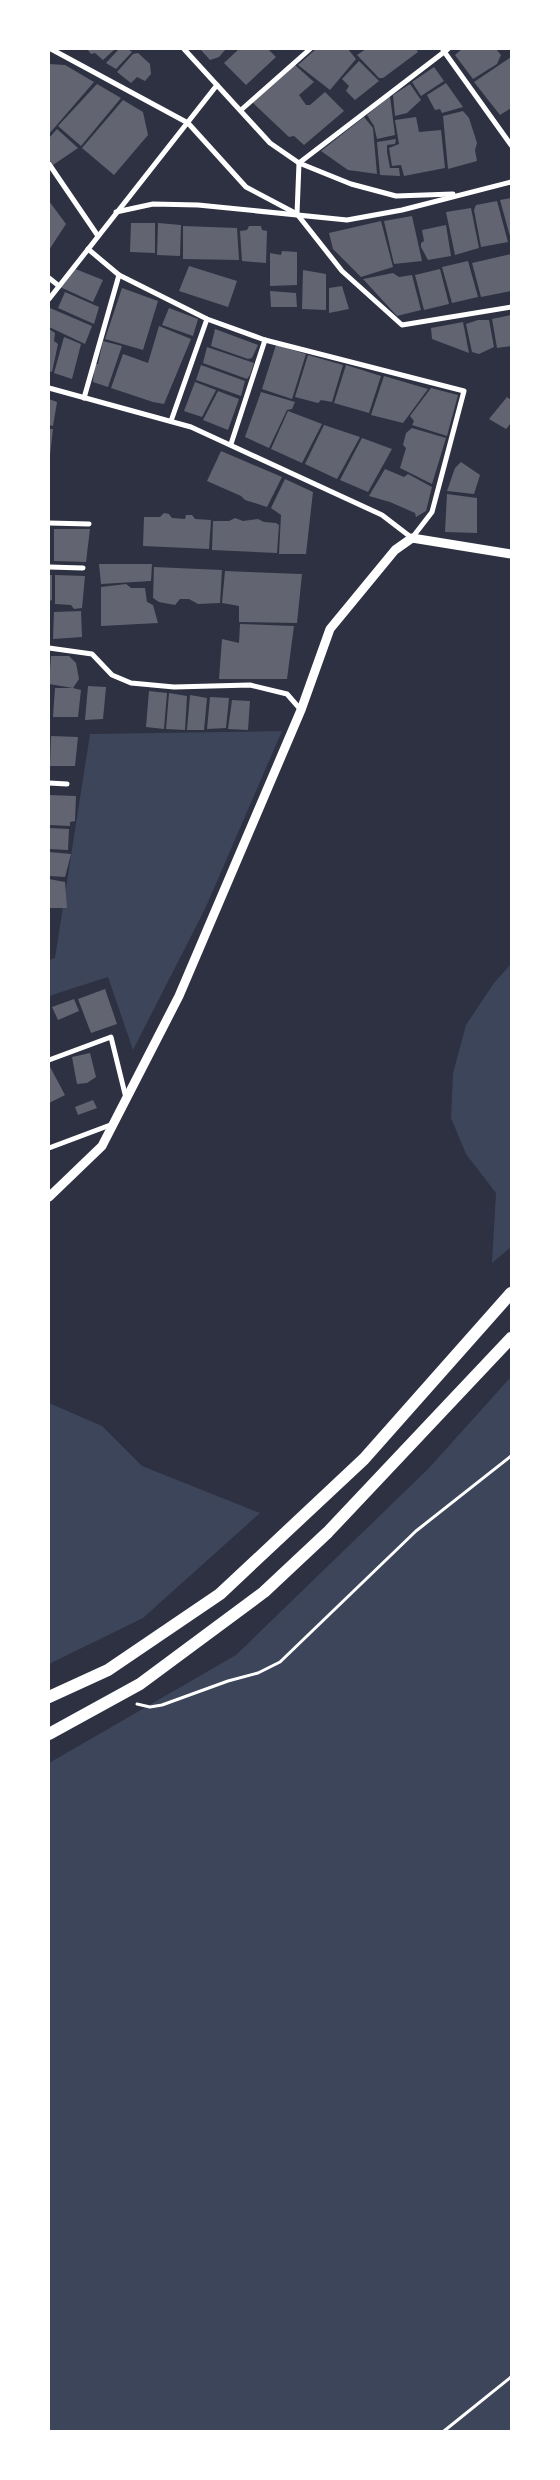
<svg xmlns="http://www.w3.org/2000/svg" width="560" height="2480" font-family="'Work Sans',sans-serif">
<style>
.green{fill:#3c4559}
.building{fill:#626471}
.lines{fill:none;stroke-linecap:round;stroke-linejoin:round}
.path{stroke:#fff;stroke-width:3}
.minor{stroke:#fff;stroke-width:5}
.tertiary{stroke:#fff;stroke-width:9}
.primary{stroke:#fff;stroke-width:12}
</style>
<rect width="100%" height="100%" fill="#2d3142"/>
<g class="green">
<path d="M282,731L205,909L133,1050L108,977L49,996V960L55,958L90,734Z"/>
<path d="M511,964V1247L492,1263L496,1193L466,1154L451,1118L453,1073L466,1025L494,983Z"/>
<path d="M511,1377V2431H49V1763L236,1655L428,1469Z"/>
<path d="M49,1403L102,1426L142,1466L260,1513L143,1618L49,1664Z"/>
</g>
<g class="building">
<path d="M87,49H115L103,60L95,53L91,54Z"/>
<path d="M119,49H128L132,52L116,69L106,63Z"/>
<path d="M200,49H226L219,57L210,60Z"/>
<path d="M239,49H268L276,57L246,85L224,63Z"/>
<path d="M316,49H348L356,59L330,90L298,65Z"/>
<path d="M366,49H416L418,52L383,78H379L357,55Z"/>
<path d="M462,49H496L501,55L497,64L473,79L455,55Z"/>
<path d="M138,53L150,64L151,74L145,81L137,77L131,83L117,72L133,54Z"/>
<path d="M511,57V108L500,115L474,82Z"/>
<path d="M359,61L379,81L355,100L346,91L349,86L342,79Z"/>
<path d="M49,64L65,65L94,82L49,134Z"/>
<path d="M295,65L314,82L299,95L306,105H310L325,92L344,111L304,145L294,136L289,137L252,102Z"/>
<path d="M434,67L444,81L421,96L412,82Z"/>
<path d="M446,83L463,107L442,113L440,109L435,110L427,95Z"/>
<path d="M97,84L121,98L81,146L58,126Z"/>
<path d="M410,84L421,100L407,113L395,116L393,95Z"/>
<path d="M390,96L395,135L377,139L374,126L367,115Z"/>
<path d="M123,100L143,112L148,135L114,175L82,148Z"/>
<path d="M463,111L469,118L477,143L475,150L477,161L448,169L443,116Z"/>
<path d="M364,117L373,128L377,174L348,170L321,151Z"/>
<path d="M416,117L419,132L441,130L445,168L404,176L401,165L392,166L389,148L399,144L395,120Z"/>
<path d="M57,129L78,148L53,165L49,159V138Z"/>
<path d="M396,139L395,144L387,145V152L390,168H399L400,176L380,175L377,142Z"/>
<path d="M511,198V240L500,200Z"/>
<path d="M49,201L66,224L49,250Z"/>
<path d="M497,201L508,242L481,247L474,210L476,205Z"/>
<path d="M471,208L479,248L455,255L446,212Z"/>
<path d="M412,216L422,261L394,264L384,221Z"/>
<path d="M381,221L393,267L361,277L333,249L329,233Z"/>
<path d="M131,223H155V253L130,252Z"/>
<path d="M158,223L181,225L180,256L157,255Z"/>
<path d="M446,225L451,256L428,260L421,247V243L424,241L422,230Z"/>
<path d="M183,226L237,228L239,260L183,259Z"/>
<path d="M249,226H261L262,230L267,231L266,263L242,261L240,231L247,230Z"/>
<path d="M282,251L297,252V285L270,286V253L281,255Z"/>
<path d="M511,254V291L481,297L472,263Z"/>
<path d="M468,261L478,297L452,303L442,267Z"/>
<path d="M189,266L237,281L228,307L179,291Z"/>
<path d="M73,268L103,280L93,302L60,287Z"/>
<path d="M440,269L449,304L424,310L415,275Z"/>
<path d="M303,270L326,274V310L302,309Z"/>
<path d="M393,273L399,277L412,275L421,310L397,316L363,279Z"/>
<path d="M342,286L349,309L329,313V288Z"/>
<path d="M122,288L158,301L143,350L105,339Z"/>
<path d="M270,291L296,293L297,307H271Z"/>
<path d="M65,292L99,307L94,324L58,308Z"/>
<path d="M50,308L92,326L85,344L49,327Z"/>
<path d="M169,308L198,319L193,336L162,325Z"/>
<path d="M511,315V346L497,348L492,319Z"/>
<path d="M478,320H489L494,347L479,354L472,352L466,324Z"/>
<path d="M463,322L469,353L432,339L431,328Z"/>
<path d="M159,326L191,339L164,404L153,402L111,388L123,354L148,363Z"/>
<path d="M49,329L55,333L54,341L58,344L52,372L49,371Z"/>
<path d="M215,329L258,345L252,358L248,359L211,346Z"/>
<path d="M64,337L81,344L72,379L54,373Z"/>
<path d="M103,341L122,346L108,387L93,382L94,369L95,364H98Z"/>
<path d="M276,345L306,354L292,399L262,389Z"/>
<path d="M207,347L254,363L250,375L247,379L203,363Z"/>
<path d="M308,355L343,365L332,402L321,400L318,403L295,397Z"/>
<path d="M201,365L245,381L241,396L196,380Z"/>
<path d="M346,365L381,376L369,413L334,403Z"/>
<path d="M384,376L428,389L403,423L371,415Z"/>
<path d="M195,382L216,390L202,417L184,411Z"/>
<path d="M431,388L458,395L447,436L412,425L414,421L410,416Z"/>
<path d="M218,391L239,399L228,430L203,420Z"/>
<path d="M261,392L295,402L292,409L287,410L269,448L245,437Z"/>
<path d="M507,397L511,400V423L506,429L489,419Z"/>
<path d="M49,399L57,402L53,426L49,425Z"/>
<path d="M288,411L322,424L302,463L271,449Z"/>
<path d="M324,425L360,437L337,479L305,464Z"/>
<path d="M412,428L446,438L432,484L400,468L406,448L403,445L406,433Z"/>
<path d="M49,429H53L50,455H49Z"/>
<path d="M362,438L392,449L368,492L340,480Z"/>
<path d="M221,451L282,477L267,507L245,500L241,496L207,481Z"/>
<path d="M461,462L480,475L474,494L447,491L455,468Z"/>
<path d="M385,469L404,477L408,474L432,487L426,511L416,517L415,513L390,502L369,496Z"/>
<path d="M285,479L313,492L306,554H279L281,515L271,508Z"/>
<path d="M447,494L477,498V533L445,532Z"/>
<path d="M164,513L169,514L172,518L185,519L186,515H192L195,519L211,520L209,549L143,546L144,517H160Z"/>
<path d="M235,518L243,521L258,519L264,522L276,523L279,525L277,553L212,550L213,521H229Z"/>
<path d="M54,529H90L86,562L54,561Z"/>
<path d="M99,564H152L151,581L101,584Z"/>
<path d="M154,567L222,570L220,603L198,604L189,599H180L175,605L159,602L153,598Z"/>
<path d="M225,571L302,574L297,623L239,622V606L222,603Z"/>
<path d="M49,575H52V600L49,601Z"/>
<path d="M55,575L85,576L82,608L74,609L71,605L55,604Z"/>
<path d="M126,584L131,588H145L147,602L153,605L158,623L101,626V587Z"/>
<path d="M81,611L82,637L53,639L54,612Z"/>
<path d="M240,624L294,626L287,679H219L222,639L239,643Z"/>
<path d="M51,656H69L76,663L79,679L73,688L81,690L78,717H53L55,688H73L49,684Z"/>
<path d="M88,686L106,687L103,719L85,720Z"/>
<path d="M149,691L167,693L164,729L146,727Z"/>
<path d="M169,693L187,696L185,730L166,729Z"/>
<path d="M190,695L207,698L204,730H187Z"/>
<path d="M210,697L229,698L226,728L207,729Z"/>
<path d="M232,700L250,701L248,730L228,729Z"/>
<path d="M51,736L78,737L75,766H50Z"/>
<path d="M49,795L76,796L75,821L70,822V826L49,825Z"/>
<path d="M49,828L69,829L68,850L49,849Z"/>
<path d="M49,852L71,854L65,877L49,876Z"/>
<path d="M49,879L65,882L67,908H49Z"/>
<path d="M105,989L117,1024L91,1033L78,999Z"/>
<path d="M74,999L79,1011L58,1020L52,1007Z"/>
<path d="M90,1053L96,1077L87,1083L77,1084L72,1057Z"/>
<path d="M49,1065L65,1095L49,1103Z"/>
<path d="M93,1100L97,1108L78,1115L75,1107Z"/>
</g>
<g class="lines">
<g class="path">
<path d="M137,1704L150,1707L162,1705L228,1681L258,1673L280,1662L416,1531L511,1456"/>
<path d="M444,2431L511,2377"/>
</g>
<g class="minor">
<path d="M51,49L188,123L246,187L297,214L342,271L402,325L511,307"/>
<path d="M184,49L270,143L299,163L351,184L396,196L453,194"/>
<path d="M443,50L511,145"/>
<path d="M241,110L310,49"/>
<path d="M49,164L98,236"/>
<path d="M116,212L153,204L198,205L347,220L402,210L511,182"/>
<path d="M297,214L299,163L448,49"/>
<path d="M49,278L59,286"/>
<path d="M49,299L217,85"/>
<path d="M49,388L191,427L382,515L412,538L432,512L464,391L265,340L207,319L119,275L88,249"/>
<path d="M84,398L119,275"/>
<path d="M171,421L207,319"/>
<path d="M231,444L265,340"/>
<path d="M49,523L89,524"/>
<path d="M49,567L83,568"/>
<path d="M49,648L92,654L112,675L131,683L174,687L250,685L287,694L301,710"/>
<path d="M49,783L67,784"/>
<path d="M49,1060L111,1037L126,1098"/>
<path d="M49,1148L113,1124"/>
</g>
<path class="tertiary" d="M49,1197L102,1146L179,996L301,710L330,629L395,550L412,538L511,554"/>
<g class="primary">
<path d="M49,1697L108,1670L220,1594L364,1459L511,1293"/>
<path d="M49,1734L140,1684L264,1592L328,1532L511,1338"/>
</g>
</g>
<rect width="560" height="2480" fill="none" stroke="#ffffff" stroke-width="100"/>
</svg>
